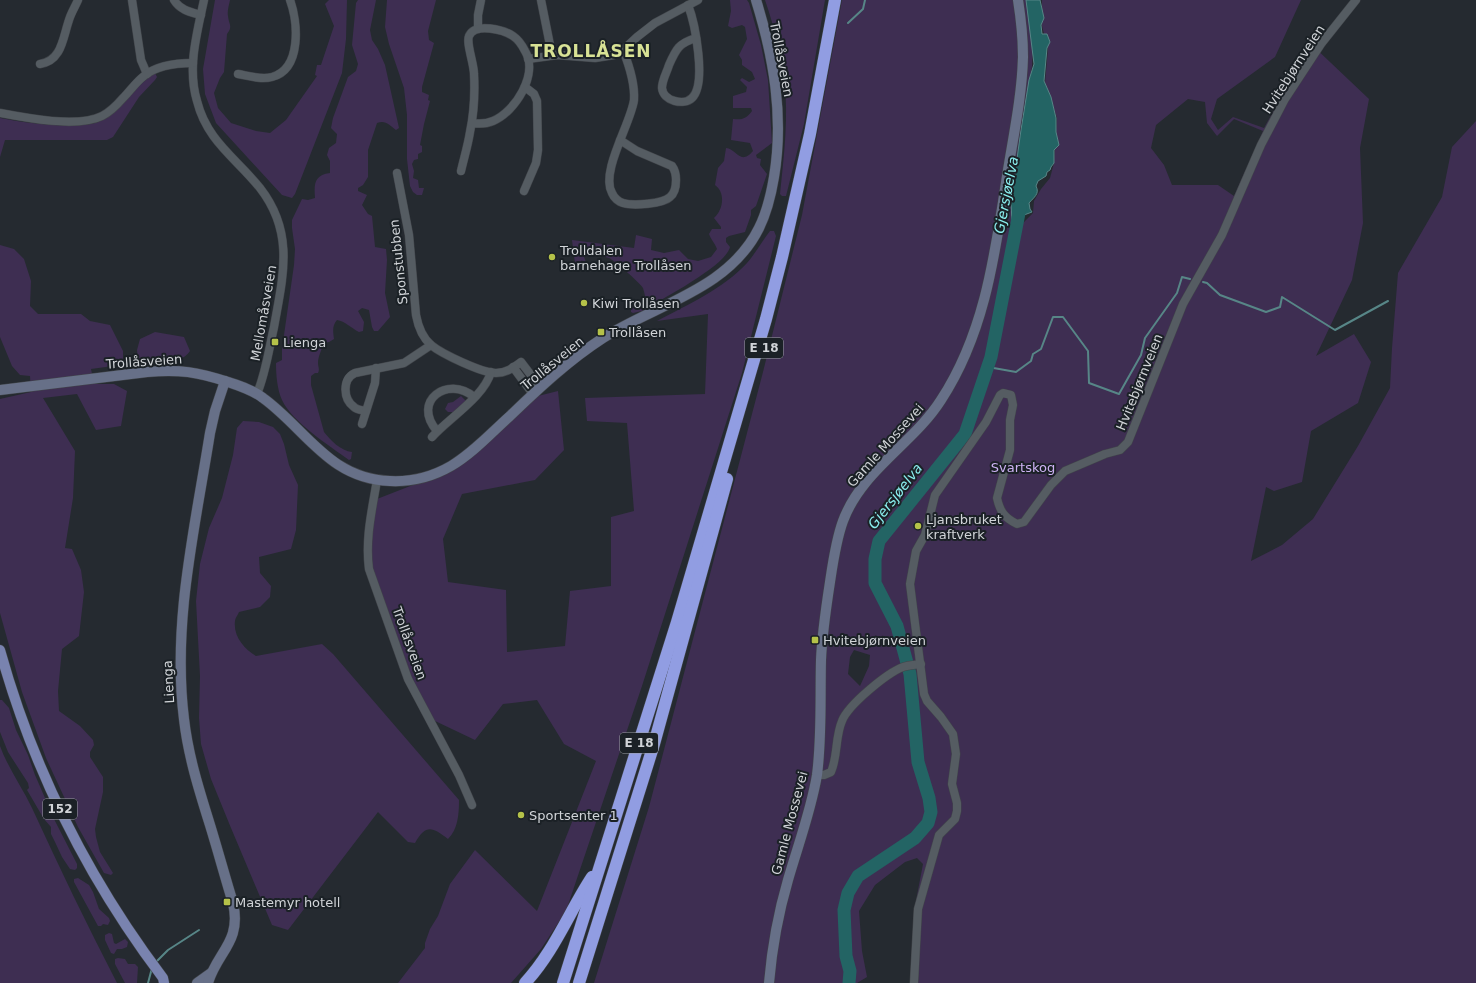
<svg xmlns="http://www.w3.org/2000/svg" width="1476" height="983" font-family="'DejaVu Sans',sans-serif">
<style>
.green{fill:#3e2e52;fill-rule:evenodd}
.water{fill:#236464;stroke:#578687}
.lines{fill:none;stroke-linecap:round;stroke-linejoin:round}
.stream{stroke:#578687;stroke-width:2}
.river{stroke:#236464;stroke-width:13}
.street-casing{stroke:#41454a;stroke-width:9}
.secondary-casing{stroke:#41454a;stroke-width:11}
.primary-casing{stroke:#41454a;stroke-width:11}
.highway-casing{stroke:#41454a;stroke-width:13}
.street{stroke:#555c62;stroke-width:8}
.secondary{stroke:#677088;stroke-width:10}
.primary{stroke:#7983af;stroke-width:10}
.highway{stroke:#919de2;stroke-width:12}
.poi-dot{fill:#b5c249;stroke:#1b2126;stroke-width:1.5}
.labels{text-anchor:middle;stroke-width:4;stroke-linejoin:round;paint-order:stroke}
.shield{fill:#1b2126;stroke:#9a9ea3;stroke-width:1}
.shield-label{font-size:12px;font-weight:bold;fill:#d1d4d8}
.street-label{font-size:13px;fill:#d1d4d8;stroke:#1b2126}
.poi-label{font-size:13px;fill:#d1d4d8;stroke:#1b2126;text-anchor:start}
.park-label{font-size:13px;fill:#cdb2f3;stroke:#1b2126}
.water-label{font-size:14px;font-style:italic;fill:#8bf0f0;stroke:#1b2126}
.district-label{font-size:17px;font-weight:bold;letter-spacing:1px;fill:#d8e295;stroke:#1b2126}
</style>
<rect width="100%" height="100%" fill="#252a30"/>
<g class="green">
<path d="M215,0H230C229,5 227,11 228,16C229,25 233,26 227,34L224,72L220,78L214,93L218,108L231,123L256,131L270,133L286,120L317,76L315,75L317,65H321L334,26L325,4L329,0H347L346,39L342,73L295,194L292,198L282,195L216,123L205,94L203,69Z"/>
<path d="M358,0H376L370,30L372,40L378,49L385,65L399,128L396,130C389,125 386,120 377,123L368,150V177L363,185L358,188V191L367,195L362,205L368,214L372,216L375,247L386,249L387,260L385,293L390,317L378,331H374L372,327L369,310L362,308L358,311L364,322L363,331L359,332C351,328 345,321 337,320C332,326 333,331 334,339L329,342L324,343C322,348 318,357 318,363C318,367 320,369 318,373H315L311,376V385L324,432C330,440 341,451 352,452L351,459L349,460C330,446 292,422 282,400C277,389 276,374 276,363L282,360V349L294,265L295,249L292,228V220L302,199L308,200L315,198C314,184 314,175 330,173V161L327,155L329,148L336,143L337,134L331,128L333,118L348,77L356,71L358,64L352,45L356,3Z"/>
<path d="M387,0H436L428,31L429,40L434,43L422,87V92L429,95L428,100L430,101L424,124L420,145L422,146V152L418,154V159L414,160L412,164L414,171L413,178L418,180L419,188H424L422,195H417L413,192L410,186L407,159V115L404,88L389,44L385,27Z"/>
<path d="M730,0H747L749,3L761,45L768,80L772,143L756,155L757,158L761,159L760,165L767,174L756,206L751,210V215L745,232L729,236L726,238V242L730,247C726,266 660,300 642,311L633,313L631,312V308L635,302L645,301C646,297 644,292 643,288C640,283 614,260 609,258C601,255 592,254 584,257L586,262L585,265L576,271L572,240L634,248L636,235L652,239L651,250L664,253L679,250L688,259L698,261L711,257L717,249C715,243 711,240 709,234L712,229H721V227L714,218C723,210 726,193 715,185L718,168L724,161L726,148C737,149 740,166 753,151L750,143L731,140L733,119C742,120 746,119 752,111L751,108H733V96L746,92L747,87L740,80L742,78L749,82L755,79L752,72L742,65V60L739,55L747,39L745,27L742,25L732,28L728,26L731,11Z"/>
<path d="M765,0H825L804,124L786,196H782L780,194C784,155 789,116 784,78C781,53 773,23 765,0Z"/>
<path d="M842,0H1029L1033,40L1032,66L1011,202V224H1022L1033,213L1034,201L1041,189L1050,178L1054,163L1057,118L1045,83L1048,49L1042,26V0H1301L1275,57L1217,99L1211,119L1218,130L1233,117L1264,128L1311,44L1369,99L1360,148L1363,223L1352,280L1316,356L1354,334L1371,362L1358,403L1311,431L1302,482L1274,491L1266,487L1251,561L1282,545L1313,519L1358,446L1390,388L1392,348L1398,273L1442,197L1452,147L1476,121V983H911L915,906L923,864L917,858L905,862L875,885L859,911L862,951L867,977L857,983H594L649,807L763,372L802,215ZM1188,99L1205,102L1207,123L1217,136L1234,119L1263,131L1234,196L1218,185H1172L1164,165L1151,148L1156,125ZM854,650L870,655L869,666L860,686L848,674L850,657Z"/>
<path d="M155,73L157,77L155,80L139,97L113,137L107,140H5L0,157V118C26,123 69,129 95,123C100,122 106,118 110,115C127,102 137,84 155,73Z"/>
<path d="M770,231H774L776,236L742,373L642,686L566,911L541,949L511,983H398L425,948V943L430,929L438,916L450,884L475,850L537,911L596,761L564,744L537,700L503,704L475,740L433,720L404,672L381,606L368,549L377,499L459,467L534,397L558,391L564,450L535,480L462,494L443,539L448,582L506,590L507,652L565,646L570,591L611,586V517L634,511L627,423L587,421L585,398L705,394L708,314L657,321C687,305 723,289 747,263C755,254 762,241 770,231Z"/>
<path d="M0,245L14,249L24,259L31,281L30,306L38,314H81L90,321L110,325L123,351V362L113,366L91,369L94,384H114L127,391L121,426L96,430L77,394L43,398L75,451L73,498L65,548L72,549L81,570L84,592L79,636L62,649L58,691L59,711L80,726L93,740L94,745L90,752V757L103,777V792L95,829L96,837L100,852L113,873L111,875L104,873L78,827L46,758L22,692L0,613V399L31,392L30,376L20,375L12,366L0,337Z"/>
<path d="M155,332L184,337L190,351C180,366 157,361 141,361L138,360L137,350L140,339Z"/>
<path d="M461,396L466,401L453,412H448L445,409L448,403L453,402Z"/>
<path d="M243,421L259,422L273,427L280,434L284,444L289,465L298,485L296,530L291,549L259,557L260,573L271,586L270,597L260,607L239,612C238,615 235,618 235,621C233,636 244,649 256,656L322,644L333,654L459,800C459,814 458,829 448,839C432,827 426,824 415,843L408,842L378,812L288,930L272,925L231,828L211,779L201,744L199,718L200,676L196,601L200,564L209,528L222,498L233,455L237,428Z"/>
<path d="M0,700H2L9,708L16,730L28,755L35,775L55,821L77,864V868L75,870L70,869L62,857L55,842L51,834V827L44,819L27,790L29,788L28,783L8,752L0,732Z"/>
<path d="M0,746C8,768 22,787 32,808C59,867 87,925 117,983H0Z"/>
<path d="M78,878L89,885L93,892L99,909L109,918L110,921L108,925L103,924L101,926H98L74,882V879Z"/>
<path d="M109,933L112,934L114,943L116,944L125,939L128,942L127,947L122,949H117L114,954L111,953L105,940V935Z"/>
<path d="M118,958L125,959L128,964H135L138,967L137,983H125L115,964V959Z"/>
</g>
<path class="water" d="M1026,0H1040L1044,18L1041,25L1042,34H1047L1050,42L1047,48L1044,81L1051,97L1056,118V132L1059,145L1054,150V163L1051,167L1050,170L1047,172L1046,176L1038,181L1036,186C1040,194 1034,197 1029,203L1030,209L1032,212L1024,215L1017,224L1012,222L1011,202L1021,130L1029,80L1034,64Z"/>
<g class="lines">
<g class="stream">
<path d="M848,23L863,9L865,0"/>
<path d="M1203,282L1207,283L1220,295L1266,312L1280,307L1282,297L1335,330L1388,301"/>
<path d="M988,367L1016,372L1031,361L1033,354L1041,349L1053,317H1063L1088,351L1089,383L1119,394L1141,355L1145,338L1177,293L1182,277L1190,279"/>
<path d="M155,963L168,950L199,930"/>
<path d="M148,983L152,968"/>
</g>
<path class="river" d="M849,983L850,971L846,956L844,910L848,893L858,876L915,838L928,823L931,812L929,798L918,762L910,674L897,626L875,583V559L879,541L965,434L991,357L1020,208"/>
<g class="street-casing">
<g id="street">
<path d="M132,0L141,60L147,74"/>
<path d="M174,0C180,10 190,12 201,15"/>
<path d="M204,0C197,33 187,68 197,101C207,141 236,158 260,188C295,233 283,276 274,327C269,349 266,372 257,394"/>
<path d="M541,0L552,55"/>
<path d="M688,5C695,23 707,84 692,98C684,106 663,101 662,88C662,80 667,72 669,65C676,49 679,43 696,38"/>
<path d="M478,29V15L481,0"/>
<path d="M528,59L557,55L595,58L614,55L623,50L637,37L655,23L698,0"/>
<path d="M40,64C62,61 63,37 69,20C71,13 75,7 78,0"/>
<path d="M238,74C249,76 261,80 272,77C302,69 298,22 290,0"/>
<path d="M0,113C26,118 78,128 102,116C110,112 117,105 123,98C130,91 136,82 144,76C157,65 176,63 193,63"/>
<path d="M620,140L637,151L672,166C675,170 676,175 676,180C676,187 675,193 670,197C663,204 633,206 623,203C619,202 614,198 612,193C600,172 631,123 634,100C635,84 629,65 623,50"/>
<path d="M461,171C464,158 468,145 470,132C474,113 475,93 474,74C474,64 466,43 469,36C475,22 504,30 513,36C519,40 522,45 525,51C539,74 515,112 493,121C486,124 479,124 472,123"/>
<path d="M397,173L409,235L416,315C418,326 423,338 431,345C442,354 482,373 496,373C506,373 513,368 521,362L540,387"/>
<path d="M524,191L536,163L538,150L537,101L534,94L525,87"/>
<path d="M513,367L533,394"/>
<path d="M366,411C362,410 357,410 354,407C343,399 342,379 355,373L404,363L431,345"/>
<path d="M362,424L375,383L376,368"/>
<path d="M437,431C411,401 448,375 474,397"/>
<path d="M432,437C449,418 484,397 491,372"/>
<path d="M377,480C372,510 365,539 369,569L408,679L459,775L472,805"/>
<path d="M816,775H824L831,772C838,756 835,737 842,721C848,705 887,673 903,667C909,665 915,665 921,664"/>
<path d="M914,983L918,909L939,835L955,819L957,811V803L952,784L956,754L953,734L941,717L927,701L924,694L910,584L916,551L925,535L935,495L986,422L1000,395L1003,393L1011,395L1013,405L1010,420V450L997,498C1000,512 1005,518 1017,524L1024,522L1051,485L1065,471L1105,454L1120,450L1128,442L1183,304L1222,235L1261,145L1285,99L1321,44L1356,0"/>
</g>
</g>
<g class="secondary-casing">
<g id="secondary">
<path d="M0,390L147,372C179,369 198,372 228,382C240,386 253,390 263,398C306,429 329,479 390,481C411,482 432,477 451,466C473,453 491,433 510,416C539,388 569,360 603,338C657,304 729,289 759,228C767,212 771,195 774,177C784,117 774,58 756,0"/>
<path d="M197,983L211,973"/>
<path d="M208,983C217,952 242,942 233,903C225,877 218,851 210,825C199,790 188,755 184,719C172,623 195,528 210,433L215,411L225,381"/>
<path d="M769,983C772,948 778,914 788,880C798,845 811,811 817,775C822,736 820,698 821,660C822,634 826,608 830,582C833,562 836,540 843,521C862,470 913,444 941,400C985,333 995,254 1007,176C1013,138 1022,96 1023,57C1023,38 1021,19 1018,0"/>
</g>
</g>
<g class="primary-casing">
<path id="primary" d="M0,650C33,769 89,880 163,978L164,983"/>
</g>
<g class="highway-casing">
<g id="highway">
<path d="M525,983C554,952 569,912 592,877"/>
<path d="M563,983L677,622L766,319L782,257L810,134L835,0"/>
<path d="M579,983L654,744L727,479"/>
</g>
</g>
<use href="#street" class="street"/>
<use href="#secondary" class="secondary"/>
<use href="#primary" class="primary"/>
<use href="#highway" class="highway"/>
</g>
<g class="poi-dot">
<circle cx="552" cy="257" r="4"/>
<circle cx="584" cy="303" r="4"/>
<rect x="597" y="328" width="8" height="8" rx="2"/>
<rect x="271" y="338" width="8" height="8" rx="2"/>
<circle cx="918" cy="526" r="4"/>
<rect x="811" y="636" width="8" height="8" rx="2"/>
<circle cx="521" cy="815" r="4"/>
<rect x="223" y="898" width="8" height="8" rx="2"/>
</g>
<g class="labels">
<g class="shield">
<rect x="745" y="338" width="38" height="20" rx="3"/>
<rect x="620" y="733" width="38" height="20" rx="3"/>
<rect x="43" y="799" width="34" height="20" rx="3"/>
</g>
<g class="shield-label">
<text x="764" y="352">E 18</text>
<text x="639" y="747">E 18</text>
<text x="60" y="813">152</text>
</g>
<g class="street-label">
<text transform="translate(782 59) rotate(79)" y="5">Trollåsveien</text>
<text transform="translate(1293 69) rotate(-57)" y="5">Hvitebjørnveien</text>
<text transform="translate(398 262) rotate(-96)" y="5">Sponstubben</text>
<text transform="translate(263 313) rotate(-80)" y="5">Mellomåsveien</text>
<text transform="translate(144 361) rotate(-4)" y="5">Trollåsveien</text>
<text transform="translate(552 363) rotate(-39)" y="5">Trollåsveien</text>
<text transform="translate(1139 382) rotate(-68)" y="5">Hvitebjørnveien</text>
<text transform="translate(885 445) rotate(-48)" y="5">Gamle Mossevei</text>
<text transform="translate(410 643) rotate(70)" y="5">Trollåsveien</text>
<text transform="translate(168 682) rotate(-93)" y="5">Lienga</text>
<text transform="translate(789 823) rotate(-75)" y="5">Gamle Mossevei</text>
</g>
<g class="poi-label">
<text x="560" y="255">Trolldalen<tspan x="560" dy="15">barnehage Trollåsen</tspan></text>
<text x="592" y="308">Kiwi Trollåsen</text>
<text x="609" y="337">Trollåsen</text>
<text x="283" y="347">Lienga</text>
<text x="926" y="524">Ljansbruket<tspan x="926" dy="15">kraftverk</tspan></text>
<text x="823" y="645">Hvitebjørnveien</text>
<text x="529" y="820">Sportsenter 1</text>
<text x="235" y="907">Mastemyr hotell</text>
</g>
<g class="park-label">
<text x="1023" y="472">Svartskog</text>
</g>
<g class="water-label">
<text transform="translate(1006 195) rotate(-79)" y="5">Gjersjøelva</text>
<text transform="translate(895 496) rotate(-52)" y="5">Gjersjøelva</text>
</g>
<g class="district-label">
<text x="591" y="57">TROLLÅSEN</text>
</g>
</g>
</svg>
